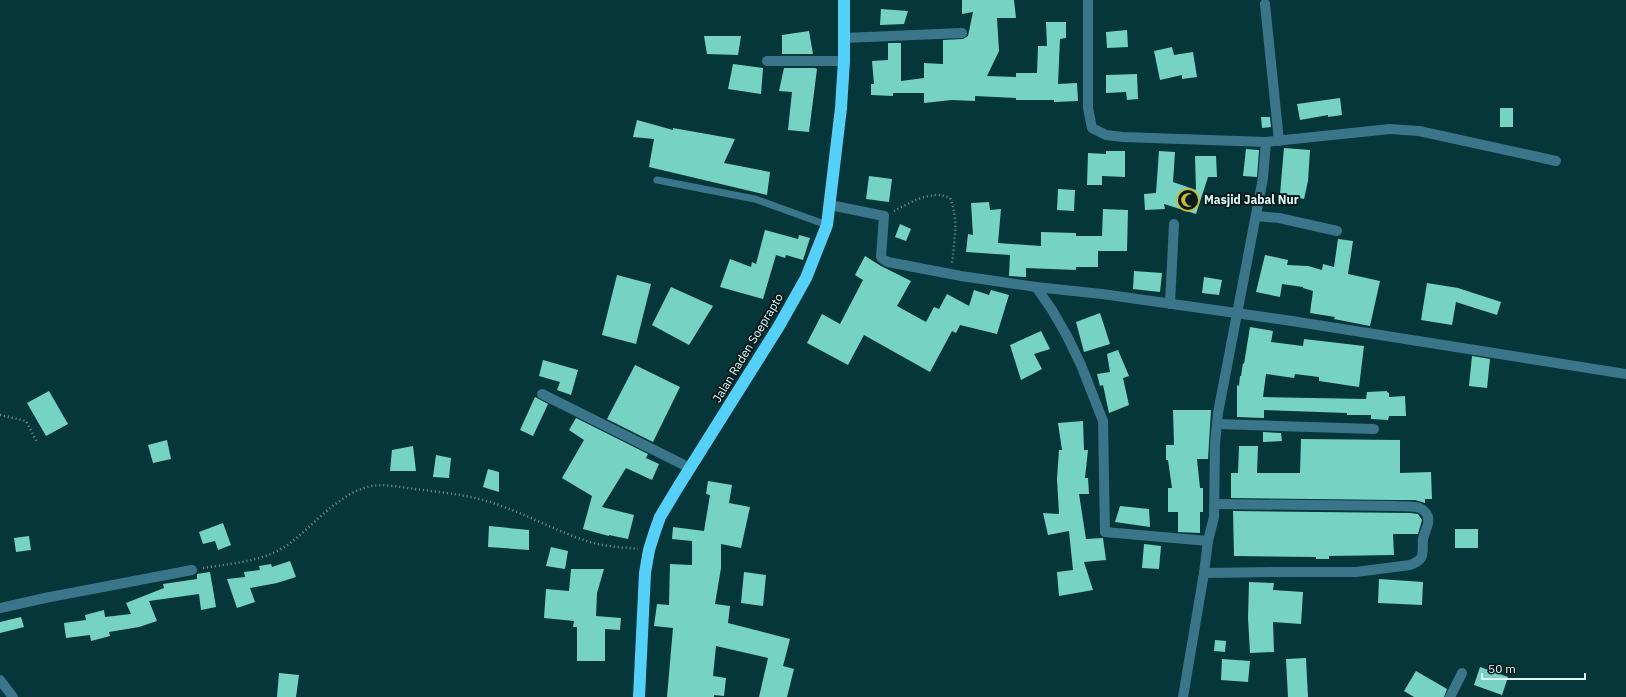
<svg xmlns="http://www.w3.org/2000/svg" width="1626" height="697" font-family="'IBM Plex Sans',sans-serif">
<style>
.building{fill:#76d3c4}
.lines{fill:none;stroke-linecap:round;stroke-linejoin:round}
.path{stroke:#719698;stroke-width:2.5;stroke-dasharray:1 3;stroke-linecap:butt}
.lane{stroke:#3a7589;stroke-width:7}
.street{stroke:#3a7589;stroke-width:10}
.highway{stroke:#55d0f8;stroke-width:12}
.labels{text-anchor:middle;stroke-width:4;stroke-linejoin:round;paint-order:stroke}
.poi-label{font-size:12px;font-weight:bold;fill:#dff6f8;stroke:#081b1c;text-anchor:start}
.street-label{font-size:12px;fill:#dff6f8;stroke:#081b1c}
</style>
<rect width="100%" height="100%" fill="#05373a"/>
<g class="building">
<path d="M962,0H1014L1016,18H997L999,51L987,76L1016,77V73H1037L1038,46H1047L1046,22H1066V38L1060,39L1058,84L1077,83L1078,101L1054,102V100H1016V98L975,96V101L952,100L924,103V93H893V96L871,95V84H874L872,61L888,60V43H901V81L924,78V63L943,64V40L963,39L968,36L973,12L962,14Z"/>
<path d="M881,9L908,11L904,24L880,25Z"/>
<path d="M1127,30L1128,47L1107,48L1106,32Z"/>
<path d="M809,31L813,54H782V35Z"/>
<path d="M704,36H741L738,55L707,54Z"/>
<path d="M1172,47L1174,55L1193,52L1197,77L1182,79V75L1160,80L1154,51Z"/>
<path d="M733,64L763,68L761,94L728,89Z"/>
<path d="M784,68H815L817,69L809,132L788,130L792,92L779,91Z"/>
<path d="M1137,74L1138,99L1127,100L1126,92L1106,93V75Z"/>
<path d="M1340,98L1342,115L1328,117V115L1300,120L1297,104Z"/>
<rect x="1500" y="108" width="13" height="19"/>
<path d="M1261,117H1270L1271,127L1262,128Z"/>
<path d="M637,120L673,130V128L735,139L724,163L770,172L767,195L649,167L654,139L633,137Z"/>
<path d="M1284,148L1310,150L1308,181L1304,199L1280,194Z"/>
<path d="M1246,149L1259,150L1257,177L1243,176Z"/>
<path d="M1106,151H1125V177L1102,176V185H1087L1088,153L1106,154Z"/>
<path d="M1159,151L1175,152L1173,182L1196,190L1195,156H1216L1217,177H1208L1196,214L1164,204L1165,209L1145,210L1144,194L1156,193Z"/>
<path d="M869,176L892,179L889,202L866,199Z"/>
<path d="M1058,189L1075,190L1074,211L1057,210Z"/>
<path d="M989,202L990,210L1001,209L998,243L1041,246V232L1076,233V236H1102L1103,209L1128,210L1127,251H1098V267H1076V270L1026,268V277L1009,276L1010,255L966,252L968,234L973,235L971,203Z"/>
<path d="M900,224L911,229L906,241L895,237Z"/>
<path d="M765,230L798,239L799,235L810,238L803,260L786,255L785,258L776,255L763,299L720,287L730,259L751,267L752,262L756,264Z"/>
<path d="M1338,239L1353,241L1348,274L1380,281L1370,326L1334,319L1335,317L1310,313L1313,291L1303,288V287L1282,284L1280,297L1256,292L1265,255L1288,260L1287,265L1308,266L1322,270L1323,264L1334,267Z"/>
<path d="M865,256L881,266L911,281L897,306L926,322L934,307L939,309L947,294L969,306L974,290L989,295L991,290L1009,295L997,334L960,325L956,333L952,331L930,372L864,335L848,365L807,343L822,314L840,324L863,280L855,275Z"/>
<path d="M1134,271L1162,273L1160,292L1133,289Z"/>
<path d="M617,275L651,284L636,344L602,335Z"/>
<path d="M1204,277L1222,280L1219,295L1202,293Z"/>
<path d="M1427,283L1458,288L1501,302L1497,315L1456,302L1452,325L1421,320Z"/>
<path d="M671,287L713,306L689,345L652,325Z"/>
<path d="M1100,313L1110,344L1084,352L1076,322Z"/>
<path d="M1250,327L1273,331L1271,342L1303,346L1304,339L1364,346L1359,387L1319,381V377L1295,374L1294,378L1266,374L1263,397L1366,399L1367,392L1387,391V392L1389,393V397L1405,396L1406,416H1389L1388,420L1371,419V415H1347V413L1264,410V418L1237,417V385L1239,386L1240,376H1241L1243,363L1244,364Z"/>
<path d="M1041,331L1050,349L1034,354L1042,369L1021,380L1010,345Z"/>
<path d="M1118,350L1129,376L1123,378L1129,405L1109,413L1103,385L1100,386L1097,374L1110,372L1107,354Z"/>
<path d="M1472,356L1490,359L1487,388L1469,386Z"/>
<path d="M543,360L578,370L571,395L557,390L560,382L539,376Z"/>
<path d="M635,365L680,387L653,442L607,419Z"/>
<path d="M49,391L68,424L46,436L27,403Z"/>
<path d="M535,397L548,404L533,436L520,430Z"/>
<path d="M1173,410H1211L1208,459H1197L1200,488H1203V512H1200V533L1178,532V512H1168V488H1172L1168,460H1166V445H1174Z"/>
<path d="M576,418L648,454L646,458L659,464L652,480L626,468L602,507L634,515L628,539L609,535V536L583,529L592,496L562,478L584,440L569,430Z"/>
<path d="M1083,421L1084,450H1088L1085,478H1088L1089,494H1079L1086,539L1103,538L1106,560L1084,562L1093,590L1059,596L1057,572L1073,570L1069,531L1048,535L1043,513L1059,514L1057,479L1059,450H1062L1058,423Z"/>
<path d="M1263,432L1281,433L1282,441L1263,442Z"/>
<path d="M1301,439L1400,440V473L1431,472L1432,499H1425V503L1415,500H1396L1231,498V473H1238L1239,446H1258L1257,473H1300Z"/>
<path d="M167,440L171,459L153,463L148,445Z"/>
<path d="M413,446L416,471H390L392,450Z"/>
<path d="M436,455L451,458L449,478L433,477Z"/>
<path d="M488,469L499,472V492L483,487Z"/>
<path d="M708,481L732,485L729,503L750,507L741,548L721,544V568L715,604L730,606L728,623L790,639L783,666L794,669L787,697H759L768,658L716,646L713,676L726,678L724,696L714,695V697H667L673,628L654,626L657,604L669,605L670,564L692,565V541L672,539L673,527L704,531L710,495L706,494Z"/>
<path d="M1120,506L1149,509L1150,527L1115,522Z"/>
<path d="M1233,511L1410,513L1418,514L1422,520L1418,534H1393L1394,555L1329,556V559H1316V557L1234,556Z"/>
<path d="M223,523L231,545L218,550L215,541L203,544L199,532Z"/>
<path d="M489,526L529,530V550L488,547Z"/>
<rect x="1455" y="529" width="23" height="19"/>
<path d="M29,536L31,550L16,552L14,538Z"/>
<path d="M1144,544L1161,546L1159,569L1142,568Z"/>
<path d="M551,547L568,551L565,569L546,566Z"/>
<path d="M290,561L296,577L277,583L250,588L255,602L237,608L227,579L245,577L244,572L260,570L259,566L271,564L272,567Z"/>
<path d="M571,569H604L597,593L596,616L621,618L620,630L605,629V661H577V627H573L574,621L544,618L546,589L569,591Z"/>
<path d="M210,572L216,607L201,610L199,594L149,601L157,621L139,627L109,632L110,636L91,641L90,635L66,638L64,623L86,620L85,615L104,610L105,617L131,614L126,603L164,588L163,584L197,579V574Z"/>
<path d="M744,572L766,575L763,606L741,603Z"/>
<path d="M1379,579L1423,582L1422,605L1378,603Z"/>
<path d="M1249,582L1274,583L1273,590L1303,592L1301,624L1273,622L1274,652L1250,653L1248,618Z"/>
<path d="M21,617L24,627L0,633V622Z"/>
<path d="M1215,640L1226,641L1225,652L1214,651Z"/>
<path d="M1306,658L1308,697H1288L1286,659Z"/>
<path d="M1222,659L1250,661L1248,682L1221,680Z"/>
<path d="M1480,667L1508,677L1502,695L1474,685Z"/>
<path d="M1416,671L1447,689L1444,697H1414L1404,691Z"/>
<path d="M279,673L299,675L296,697H277Z"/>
</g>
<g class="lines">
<g class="path">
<path d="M894,211C910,203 931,189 950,198C959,219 954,241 952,264"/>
<path d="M0,415L26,421L37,442"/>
<path d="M203,568C232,563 264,562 289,544C313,526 336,496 367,487C382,483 399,487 415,489C437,492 461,494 483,500C520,510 554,531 590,542C606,547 622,547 638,549"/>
</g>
<path class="lane" d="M657,180L755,199L827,225"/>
<g class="street">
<path d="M1088,0V108L1092,128L1106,135L1123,137L1266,142L1390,129L1419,131L1556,161"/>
<path d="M1265,4L1279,141"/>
<path d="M844,38L962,33"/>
<path d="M767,61H844"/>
<path d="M830,205L884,216L881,257L884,260L888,262L961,276L1036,287L1102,294L1292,321L1626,374"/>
<path d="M1256,216L1279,218L1337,231"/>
<path d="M1036,287L1052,310L1067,336L1081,365L1103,421L1105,532L1208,541"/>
<path d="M1170,304L1174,224"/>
<path d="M542,394L690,468"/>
<path d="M1217,424L1374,429"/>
<path d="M1204,573L1276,572H1356L1410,565C1415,563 1418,562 1421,558C1424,553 1422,545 1423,539C1425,529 1434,519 1423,510C1418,505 1403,507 1396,506L1215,504"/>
<path d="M0,608L45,598L192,570"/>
<path d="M0,680L13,697"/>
<path d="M1183,697L1204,573L1208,541L1214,517L1215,443L1218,413L1263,178L1266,142"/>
<path d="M1450,697L1462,673"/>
</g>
<path class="highway" d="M639,697L645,573L649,550L655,531L660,517L678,487L779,326L806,278L827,225L841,108L844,61V0"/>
</g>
<defs>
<g id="mosque-ring" transform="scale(1.15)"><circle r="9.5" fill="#081b1c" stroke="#ccb939" stroke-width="1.5"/><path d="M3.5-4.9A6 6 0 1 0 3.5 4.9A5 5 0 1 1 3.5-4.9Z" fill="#ccb939"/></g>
</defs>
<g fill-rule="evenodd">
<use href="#mosque-ring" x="1188" y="200"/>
</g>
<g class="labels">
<g class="poi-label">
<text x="1204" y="204">Masjid Jabal Nur</text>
</g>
<g class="street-label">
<text transform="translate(748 348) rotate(-59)" y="4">Jalan Raden Soeprapto</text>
</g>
</g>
<path d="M1482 673v6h103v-6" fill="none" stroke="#dff6f8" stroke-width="2"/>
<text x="1488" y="673" font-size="12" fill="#dff6f8" stroke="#081b1c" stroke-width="3" paint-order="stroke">50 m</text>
</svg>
